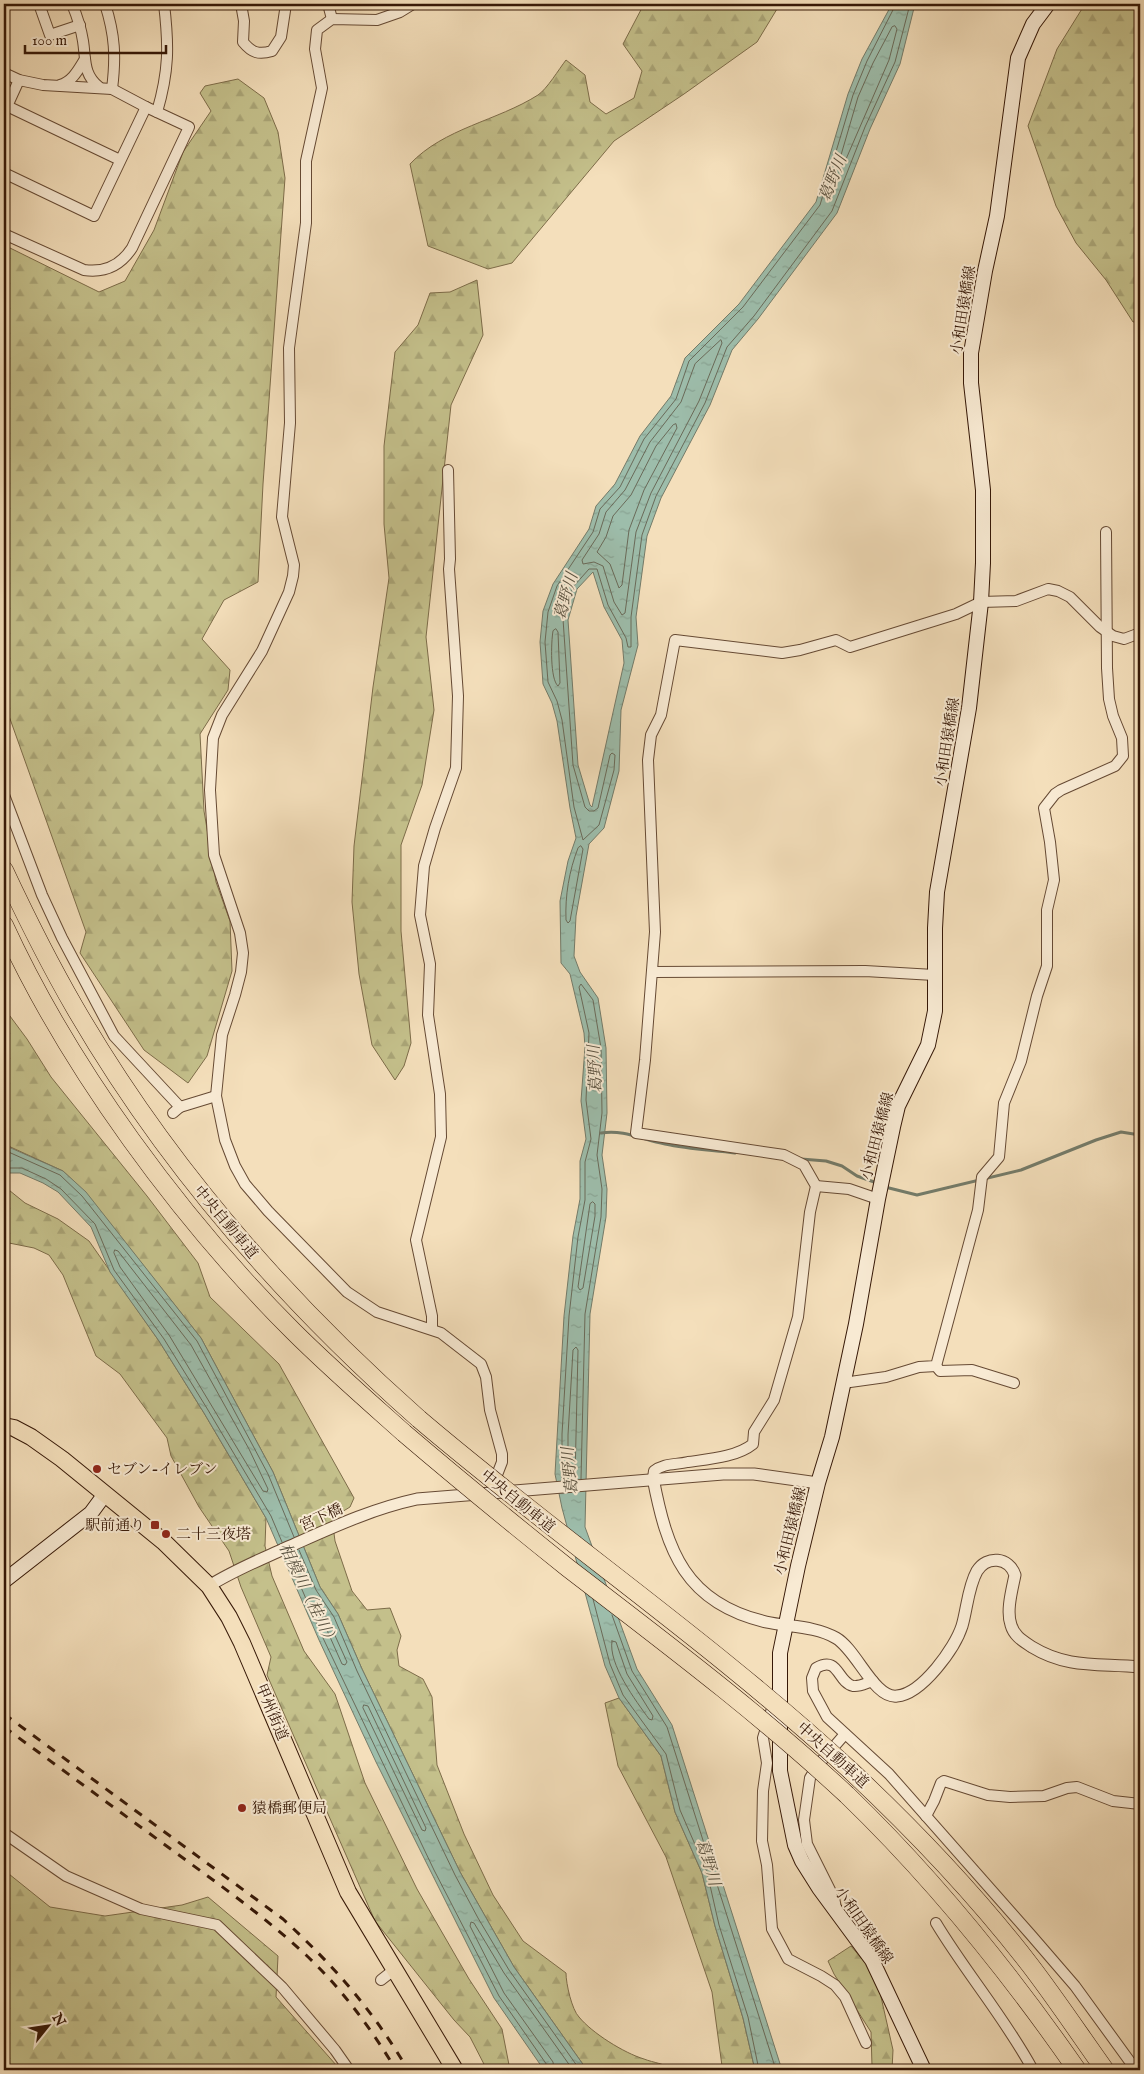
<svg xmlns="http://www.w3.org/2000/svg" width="1144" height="2074" font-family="'IM FELL English','Noto Serif JP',serif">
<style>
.forest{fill:url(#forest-firs);stroke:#7d6c49}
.water{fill:url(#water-ripples);stroke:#747b69;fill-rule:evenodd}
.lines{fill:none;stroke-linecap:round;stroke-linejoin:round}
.shore{stroke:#6a6a59;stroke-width:1}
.stream{stroke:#747b69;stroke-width:3}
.minor-casing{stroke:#664a34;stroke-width:12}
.tertiary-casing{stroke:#664a34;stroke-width:13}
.secondary-casing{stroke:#361807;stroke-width:16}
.trunk-casing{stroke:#361807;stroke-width:18}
.motorway-casing{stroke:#361807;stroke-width:19}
.minor{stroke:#f8ead3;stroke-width:10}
.tertiary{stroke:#f8ead3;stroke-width:11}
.secondary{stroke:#f8ead3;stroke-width:14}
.trunk{stroke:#f4dfbb;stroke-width:16}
.motorway{stroke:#f4dfbb;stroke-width:18}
.rail{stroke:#361807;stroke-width:3;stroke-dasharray:9 9;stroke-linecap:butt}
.motorway-bridge-casing{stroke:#361807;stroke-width:19;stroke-linecap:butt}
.motorway-bridge{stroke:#f4dfbb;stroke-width:18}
.poi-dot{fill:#8f2418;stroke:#f8ead3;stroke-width:2}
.labels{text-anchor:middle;stroke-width:4;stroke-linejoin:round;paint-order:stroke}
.street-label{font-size:15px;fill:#361807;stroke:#f8ead3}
.poi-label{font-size:15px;fill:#361807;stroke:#f8ead3;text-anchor:start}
.water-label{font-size:16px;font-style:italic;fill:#5a5240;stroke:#f8ead3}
</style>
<defs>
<pattern id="forest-firs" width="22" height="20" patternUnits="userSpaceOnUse" patternTransform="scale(1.25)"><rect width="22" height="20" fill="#c4c08b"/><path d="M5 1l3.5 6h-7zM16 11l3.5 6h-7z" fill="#a9a476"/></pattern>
<pattern id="water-ripples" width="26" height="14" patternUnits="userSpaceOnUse" patternTransform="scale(1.25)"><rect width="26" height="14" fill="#9dbdab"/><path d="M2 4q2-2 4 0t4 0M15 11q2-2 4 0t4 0" fill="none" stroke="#88a292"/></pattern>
</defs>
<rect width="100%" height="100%" fill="#f4dfbb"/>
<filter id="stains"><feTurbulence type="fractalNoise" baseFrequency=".004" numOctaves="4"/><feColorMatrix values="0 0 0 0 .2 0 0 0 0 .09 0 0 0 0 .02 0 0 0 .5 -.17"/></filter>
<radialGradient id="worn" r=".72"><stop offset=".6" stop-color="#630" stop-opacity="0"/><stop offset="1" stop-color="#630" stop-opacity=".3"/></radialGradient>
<g class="forest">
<path d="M644,4H780L757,42L684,94L614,141L512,263L488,269L428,246L410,164C444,128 497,121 538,95C547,89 559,69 566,60L585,75L590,102L606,114L634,98L642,71L623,44Z"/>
<path d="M1085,4H1140V321L1133,322L1106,280L1076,243L1056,206L1028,126L1057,49Z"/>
<path d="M238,79L264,98L278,132L285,178L263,484L258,582L224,600L202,639L230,670L228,690L200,734L204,811L216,882L230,921L232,971L207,1056L188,1083L144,1050L80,953L86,932L4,702V245L99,292L125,281L154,230L183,152L211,111L200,93L205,86Z"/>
<path d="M477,280L483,335L451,405L426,637L434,710L422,785L401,845V931L411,1043L404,1066L395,1080L372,1045L359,974L352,902L354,846L373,687L389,578L384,524V446L395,352L418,325L430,293L450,292Z"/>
<path d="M4,1008L27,1039L51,1077L147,1196L198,1263L210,1297L279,1364L354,1498L350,1507L332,1518L335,1541L352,1591L367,1610L390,1608L401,1636L397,1650L399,1666L423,1679L432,1697L437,1765L464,1834L493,1895L523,1941L566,1973C566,1984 572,2010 579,2017C592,2033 624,2053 644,2059C654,2063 664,2063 672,2070H587L514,1967L460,1872L362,1669L338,1614L320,1587L273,1472L201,1338L85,1192L63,1171L4,1144Z"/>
<path d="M4,1186L25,1203L58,1219L89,1241L159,1341L204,1413L266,1518L265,1546L272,1576L304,1651L335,1694L365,1783L417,1889L469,1979L502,2029L510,2070H487L470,2037L454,2020L375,1921L267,1675L271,1657L241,1587L229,1551L199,1507L171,1456L167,1438L120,1374L96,1356L63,1275L49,1255L34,1248L4,1242Z"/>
<path d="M619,1698L661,1756L675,1812L702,1873L715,1926L743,2018L755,2070H720L722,2066L712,1992L666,1857L618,1766L605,1703Z"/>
<path d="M4,1870L50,1907L105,1916L182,1905L208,1897L278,1956L276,1997L337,2066L339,2070H4Z"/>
<path d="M851,1946L872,1971L879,1988L893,2050L892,2070H870L872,2066L871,2032L834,1974L828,1961Z"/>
</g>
<g class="water">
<path d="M892,4H915L900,64L870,129L837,213L758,319L732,350L710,405L661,498L647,536L636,617L638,645L621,710L619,771L604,828L589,844L576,916L574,956L580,972L598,998L606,1048L607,1113L602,1155L607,1189L606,1217L590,1314L585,1527L637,1669L672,1725L782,2070H755L743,2018L715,1926L702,1873L675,1812L661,1756L619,1698L605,1666L562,1508L555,1474L564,1316L573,1236L580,1199V1161L586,1139L581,1101L585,1047L584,1033L570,974L561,963L560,901L568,861L576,838L570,808L557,721L552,703L543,684L540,642L543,611L553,584L589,529L596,506L615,484L640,436L671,396L685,358L739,304L816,202L848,94L862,59ZM593,572L604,607L622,640L624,663L592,807L590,805L578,765L568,620L577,589Z"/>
<path d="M4,1145L63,1171L86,1192L201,1338L273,1472L320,1587L338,1614L362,1669L460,1872L514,1967L587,2070H544L494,1998L376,1762L319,1640L266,1518L204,1413L159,1341L110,1272L91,1227L58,1192L43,1183L20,1173H4Z"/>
</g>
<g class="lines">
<g class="shore">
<path d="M896,4L867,61L853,95L820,205L743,307L689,361L676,399L644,439L620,487L600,509L593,532L557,586L548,612L545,642L548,682L557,701L562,720L574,807L583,840L599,825L614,770L615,755L612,753L610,755L598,808L594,811H589L585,807L573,765L563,619L573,587L589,569H597L608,605L626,638L628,647H631V617L642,535L656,496L705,403L727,347L754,316L832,211L865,127L895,62L910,4"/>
<path d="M895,26L897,29L889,60L843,166L840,167L838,165L841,155L858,97L873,63L892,27Z"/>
<path d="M721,340L722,343L699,401L651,493L636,532L625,613L622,615L614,602L603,566L594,562L583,564L582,560L599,534L606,512L625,490L650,442L681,402L695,364Z"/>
<path d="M676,424L677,428L644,490L629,530L622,585L619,588L610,564L597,552L606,537L613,516L631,495L656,446L673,425Z"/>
<path d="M556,629L558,632L560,683L558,686C550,679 551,642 553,631Z"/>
<path d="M581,846L583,849L570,921L568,923L566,920C565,896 569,871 578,848Z"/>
<path d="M4,1150L60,1175L82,1196L197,1341L268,1474L294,1537"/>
<path d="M4,1168H22L46,1179L61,1189L95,1224L114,1270L164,1339L208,1410L271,1516L282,1542"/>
<path d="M593,1202L595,1204V1216L583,1288L580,1290L578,1287L590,1204Z"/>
<path d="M115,1250L118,1251L191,1345L249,1449L268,1489L267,1492L263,1491L169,1335L120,1267L114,1253Z"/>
<path d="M562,1480V1434L569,1316L578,1237L585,1200V1162L591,1139L586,1100L589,1033L579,987L581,984L593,1000L601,1048L602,1113L597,1155L602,1189L601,1217L585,1314L581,1479"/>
<path d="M568,1480V1435L573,1350L576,1347L578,1350L575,1479"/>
<path d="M299,1550L316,1590L334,1617L357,1671L455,1875L478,1918L509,1970L580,2070"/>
<path d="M287,1555L323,1638L434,1870L499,1996L547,2065L548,2070"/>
<path d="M593,1599L610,1664L623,1695L666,1754L680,1810L707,1872L719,1925L748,2017L759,2070"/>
<path d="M612,1615L632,1671L667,1727L776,2070"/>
<path d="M323,1616H326L328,1620L347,1662L345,1665L342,1664L322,1619Z"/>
<path d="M612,1641L616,1642L627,1674L653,1716L652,1720L649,1719C636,1701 608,1664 612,1641Z"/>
<path d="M364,1705L368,1706L426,1828L425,1831L422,1830L363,1708Z"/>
<path d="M554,2070L553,2062L504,1993L470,1926L471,1922L474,1923L504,1973L573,2070"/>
</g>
<g class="stream">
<path d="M601,1133C624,1129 643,1140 665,1144C688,1149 711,1150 735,1153"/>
<path d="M801,1159L826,1161L842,1166L857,1176L877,1183"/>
<path d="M885,1187L917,1195L1021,1170L1096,1140L1121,1132L1140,1135"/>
</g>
<g class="minor-casing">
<g id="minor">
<path d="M39,4L50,35L80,25"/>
<path d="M72,4C77,16 81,28 83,41C86,60 83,74 99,87"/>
<path d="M105,4C115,35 116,57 112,89"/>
<path d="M241,4L244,21L243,42C252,53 259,55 272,51L281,37L286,4"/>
<path d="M328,4L332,19"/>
<path d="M413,4L400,12L377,20L332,19L317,30L315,49L322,88L306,161V223L289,348L290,423L282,517L294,565L293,576L289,592L262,651L222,715L213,738L210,790L214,855L240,933L243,953L241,972L235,995L222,1035L216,1096L225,1140L235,1166L245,1184L268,1211L347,1292L377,1312L441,1333L481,1364L486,1377L490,1410L502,1454V1462L493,1485"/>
<path d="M4,73L19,80L43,85L112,89L146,107L189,127L132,248C121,265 105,273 84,270L4,234"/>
<path d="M60,85C73,81 78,70 85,59"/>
<path d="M7,106L120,160"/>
<path d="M157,112C169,71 169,46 164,4"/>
<path d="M4,113L19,80"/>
<path d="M4,173L94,216L146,107"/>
<path d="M4,795L42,895L62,938L114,1036L180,1107"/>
<path d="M652,972L865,971L934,975"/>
<path d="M173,1113L180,1107L216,1096"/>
<path d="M816,1186L849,1189L878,1199"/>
<path d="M432,1329V1316L416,1240L441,1137L440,1094L428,1015L430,964L420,915L424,866L435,828L456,768L458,696L449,569L450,559L448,470"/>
<path d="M936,1366L940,1371L972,1370L1014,1383"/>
<path d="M843,1383L886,1377L919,1367L936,1366L978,1210L982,1177L999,1157L1004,1103L1021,1061L1037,996L1047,966V910L1054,880L1050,842L1044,808L1055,794L1061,790L1115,766L1123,756L1122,738L1113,716L1109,699L1107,668L1106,532"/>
<path d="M653,1478L654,1471C664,1463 675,1465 688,1462C709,1459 737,1457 753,1444L754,1432L774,1400L798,1317L810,1212L816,1186L804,1165L784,1155L636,1133L645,1060L655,932L648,760L651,735L661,715L675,640L782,653L800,650L836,640L850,647L956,614L981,602L1016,601L1048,589L1058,591L1070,597L1100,627L1113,636L1124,639L1140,633"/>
<path d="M873,1681C866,1683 860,1687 853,1686C837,1682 839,1655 816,1668L812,1678L813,1691L827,1717L889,1774L1031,1935L1075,1986L1136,2070"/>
<path d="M775,1699L763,1738L767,1763L763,1791L762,1841L767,1865L772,1929L788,1959L821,1976L835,1985L845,1997L866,2043"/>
<path d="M926,1816L934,1801L941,1783L944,1781L988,1795L1010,1797L1044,1796L1067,1788L1077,1787L1113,1801L1140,1804"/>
<path d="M4,1833L66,1876L141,1909L217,1925L282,1987L335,2050L349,2070"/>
<path d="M836,1908L834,1898L807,1844L804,1820L810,1778L818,1765L845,1734"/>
<path d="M936,1923C966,1973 1005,2018 1033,2070"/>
<path d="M381,1980L395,1969"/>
</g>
</g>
<g class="tertiary-casing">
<g id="tertiary">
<path d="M653,1478C667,1551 685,1603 766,1622C789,1627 815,1626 836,1638C857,1650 874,1699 897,1696C922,1694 955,1648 962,1626C967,1609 968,1587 977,1571C987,1555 1009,1557 1015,1575C1012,1590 1006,1611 1011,1625C1014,1636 1023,1641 1032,1647C1068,1669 1099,1663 1140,1667"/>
<path d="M209,1586C234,1570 262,1559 288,1547C331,1528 371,1509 417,1499L723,1474H754L818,1483"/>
</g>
</g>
<g class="secondary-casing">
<g id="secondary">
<path d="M4,1581L91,1513L105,1494"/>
<path d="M924,2070L872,1960L819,1888L802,1861L795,1845L780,1771V1653L798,1566L818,1483L832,1437L856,1324L878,1199L893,1127L898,1106L928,1045L935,1011V928L937,892L969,708L981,602L983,563V490L971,383V353L985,271L997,216L1018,58L1033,24L1048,4"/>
</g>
</g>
<g class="trunk-casing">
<path id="trunk" d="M4,1426L14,1428L31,1437L62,1459L164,1542L209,1586L229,1617L242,1643L348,1892L455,2070"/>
</g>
<g class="motorway-casing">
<g id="motorway">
<path d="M4,870C26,917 49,963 75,1008C166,1165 283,1299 419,1419"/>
<path d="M4,925C70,1069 181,1219 293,1331C328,1366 367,1400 404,1433"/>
<path d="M851,1771C915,1831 976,1895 1030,1965C1056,1999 1080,2035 1105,2070"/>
<path d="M847,1795C933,1878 1009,1972 1077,2070"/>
</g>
</g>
<use href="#minor" class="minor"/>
<use href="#tertiary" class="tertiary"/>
<use href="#secondary" class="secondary"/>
<use href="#trunk" class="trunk"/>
<use href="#motorway" class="motorway"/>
<g class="rail">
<path d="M4,1714L283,1919C335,1967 372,2009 408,2070"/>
<path d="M4,1727C60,1768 116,1809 172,1850C217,1883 264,1916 306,1955C341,1988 371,2028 396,2070"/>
</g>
<g class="motorway-bridge-casing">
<g id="motorway-bridge">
<path d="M419,1419C561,1540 715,1645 851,1771"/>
<path d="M404,1433C458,1479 513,1524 568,1568C663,1641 759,1713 847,1795"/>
</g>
</g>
<use href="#motorway-bridge" class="motorway-bridge"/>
</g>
<g class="poi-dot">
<circle cx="97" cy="1469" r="5"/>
<rect x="150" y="1520" width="10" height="10" rx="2.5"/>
<circle cx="166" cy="1534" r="5"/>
<circle cx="242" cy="1808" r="5"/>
</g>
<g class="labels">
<g class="street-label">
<text transform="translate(963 310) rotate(-81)" y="5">小和田猿橋線</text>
<text transform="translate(947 742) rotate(-81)" y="5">小和田猿橋線</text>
<text transform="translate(877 1136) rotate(-75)" y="5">小和田猿橋線</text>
<text transform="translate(226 1222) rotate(50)" y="5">中央自動車道</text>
<text transform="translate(518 1501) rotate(39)" y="5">中央自動車道</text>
<text transform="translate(321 1517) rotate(-24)" y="5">宮下橋</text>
<text transform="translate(790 1531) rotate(-76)" y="5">小和田猿橋線</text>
<text transform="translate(272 1712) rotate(67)" y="5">甲州街道</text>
<text transform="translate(833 1755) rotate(42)" y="5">中央自動車道</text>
<text transform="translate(864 1925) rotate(55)" y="5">小和田猿橋線</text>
</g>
<g class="poi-label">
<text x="107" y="1474">セブン-イレブン</text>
<text x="145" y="1530" text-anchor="end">駅前通り</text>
<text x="176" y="1539">二十三夜塔</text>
<text x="252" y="1813">猿橋郵便局</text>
</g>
<g class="water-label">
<text transform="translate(832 178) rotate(-68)" y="6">葛野川</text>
<text transform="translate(565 596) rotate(-74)" y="6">葛野川</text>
<text transform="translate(594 1069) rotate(-93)" y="6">葛野川</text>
<text transform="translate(569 1471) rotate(-96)" y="6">葛野川</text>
<text transform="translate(309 1594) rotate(64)" y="6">相模川（桂川）</text>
<text transform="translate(709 1862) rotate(73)" y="6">葛野川</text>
</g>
</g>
<rect width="1144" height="2074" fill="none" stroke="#f4dfbb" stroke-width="20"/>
<rect x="5" y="5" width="1134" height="2064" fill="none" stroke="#361807" stroke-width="2.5"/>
<rect x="10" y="10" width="1124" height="2054" fill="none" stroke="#361807"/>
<g transform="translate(48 2026) rotate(60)" stroke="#f8ead3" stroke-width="4" paint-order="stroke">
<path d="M0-4L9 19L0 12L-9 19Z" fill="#361807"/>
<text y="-8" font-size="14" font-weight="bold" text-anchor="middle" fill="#361807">N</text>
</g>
<path d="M25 45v8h141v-8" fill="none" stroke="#361807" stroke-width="2.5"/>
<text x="32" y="45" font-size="15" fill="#361807" stroke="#f8ead3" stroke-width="4" paint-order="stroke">100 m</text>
<rect width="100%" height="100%" filter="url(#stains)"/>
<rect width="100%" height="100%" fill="url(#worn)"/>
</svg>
